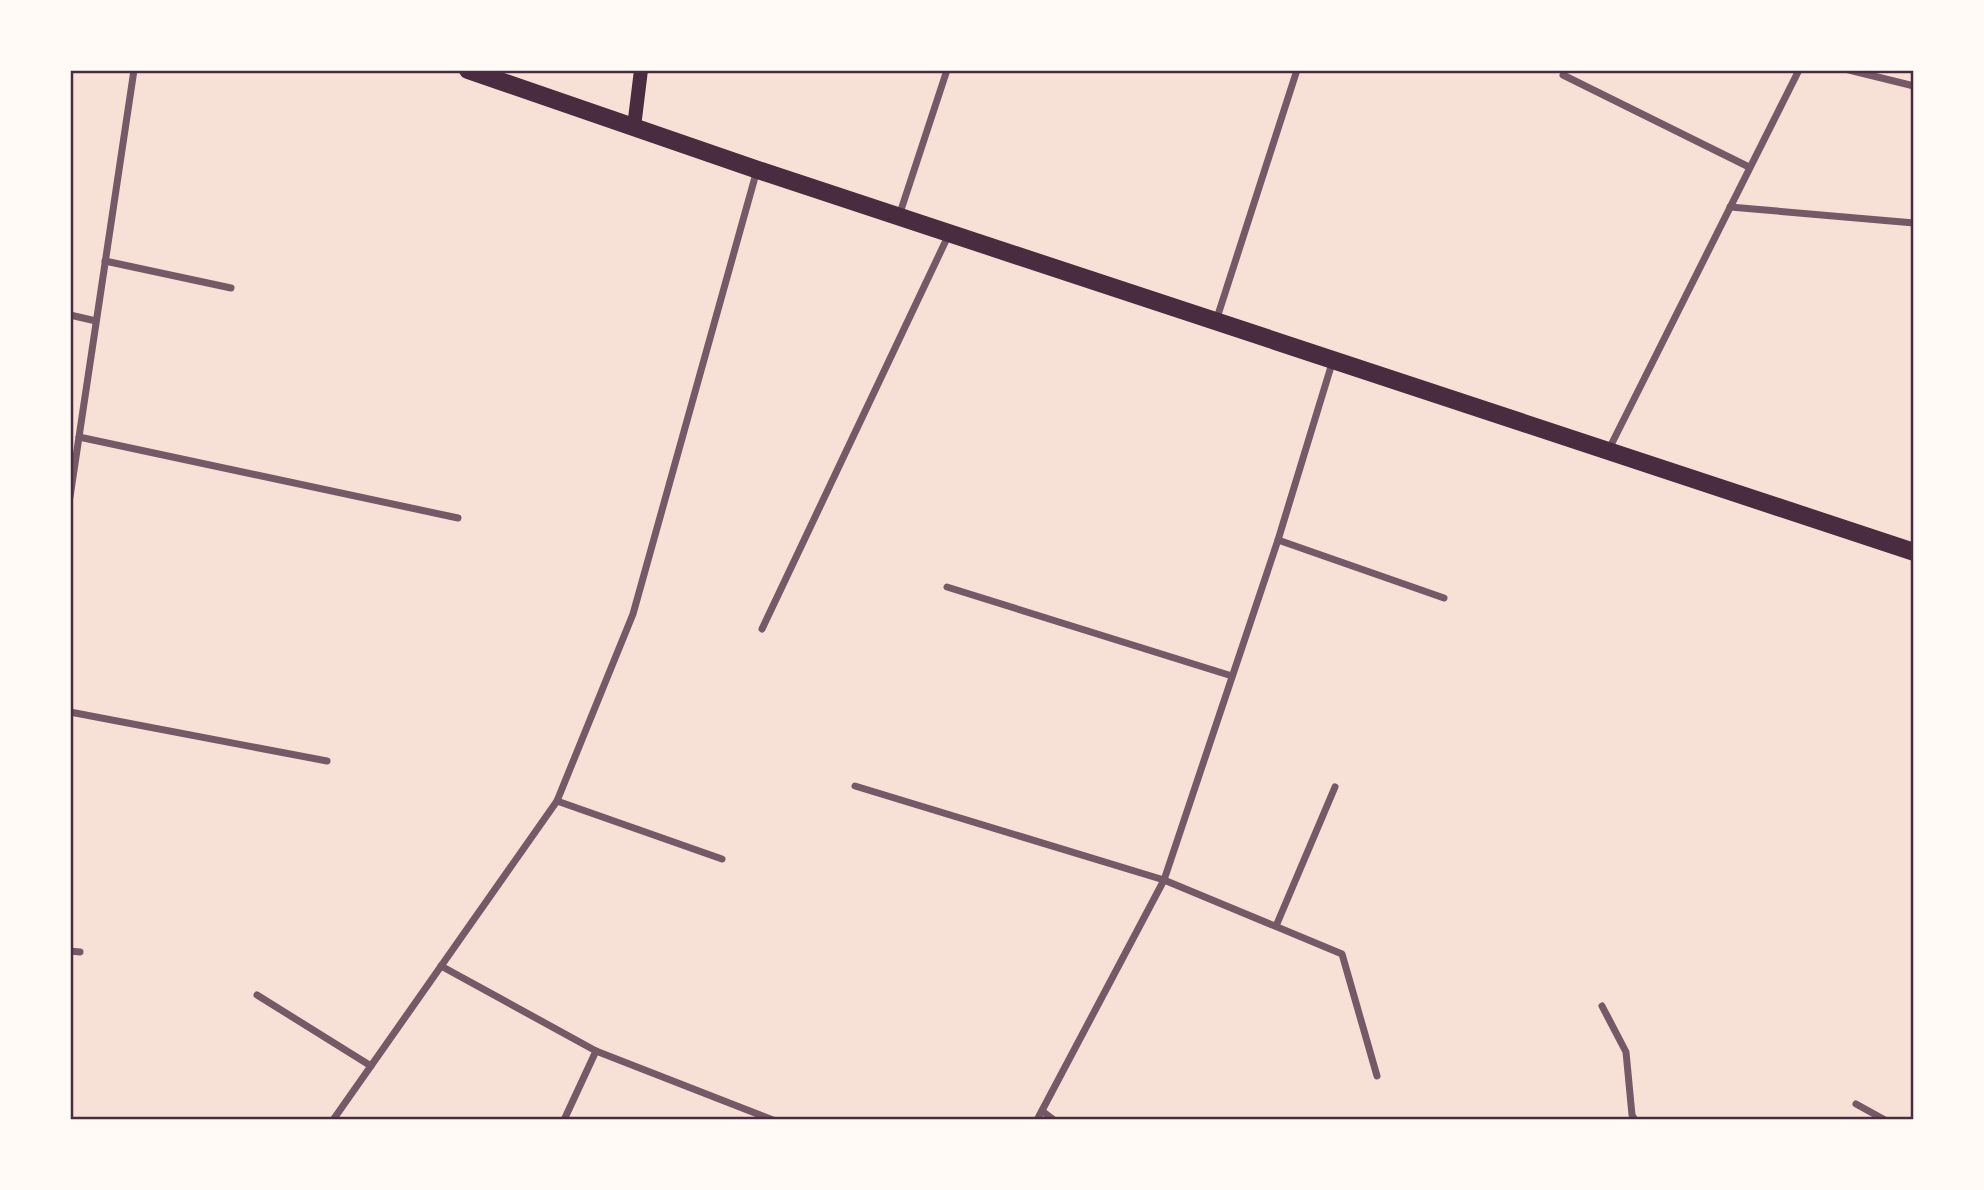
<svg xmlns="http://www.w3.org/2000/svg" width="1984" height="1190" font-family="'Sofia Sans Condensed',sans-serif">
<style>
.lines{fill:none;stroke-linecap:round;stroke-linejoin:round}
.minor{stroke:#755966;stroke-width:7}
.secondary{stroke:#4a2c40;stroke-width:14}
.primary{stroke:#4a2c40;stroke-width:18}
.neatline{fill:none;stroke:#4a2c40;stroke-width:2.5}
</style>
<rect width="100%" height="100%" fill="#f7e1d7"/>
<g class="lines">
<g class="minor">
<path d="M1849,70L1914,86"/>
<path d="M1563,75L1749,167"/>
<path d="M1730,207L1914,223"/>
<path d="M899,216L947,70"/>
<path d="M105,261L231,288"/>
<path d="M70,315L96,321"/>
<path d="M1216,321L1297,70"/>
<path d="M79,437L458,518"/>
<path d="M1608,451L1799,70"/>
<path d="M70,497L134,70"/>
<path d="M1278,540L1444,598"/>
<path d="M947,587L1232,676"/>
<path d="M762,629L949,234"/>
<path d="M70,712L327,761"/>
<path d="M855,786L1164,880L1342,954L1377,1076"/>
<path d="M557,801L722,859"/>
<path d="M1276,926L1335,787"/>
<path d="M70,951L80,952"/>
<path d="M441,966L596,1051L773,1120"/>
<path d="M257,995L371,1066"/>
<path d="M1602,1006L1626,1052L1632,1115L1635,1120"/>
<path d="M1856,1104L1885,1120"/>
<path d="M1042,1111L1054,1120"/>
<path d="M333,1120L557,801L633,614L757,170"/>
<path d="M564,1120L596,1051"/>
<path d="M1037,1120L1164,880L1278,540L1333,360"/>
</g>
<path class="secondary" d="M634,127L641,70"/>
<path class="primary" d="M468,70L758,170L1914,552"/>
</g>
<rect width="1984" height="1190" fill="none" stroke="#fffaf5" stroke-width="144"/>
<rect x="72" y="72" width="1840" height="1046" class="neatline"/>
</svg>
